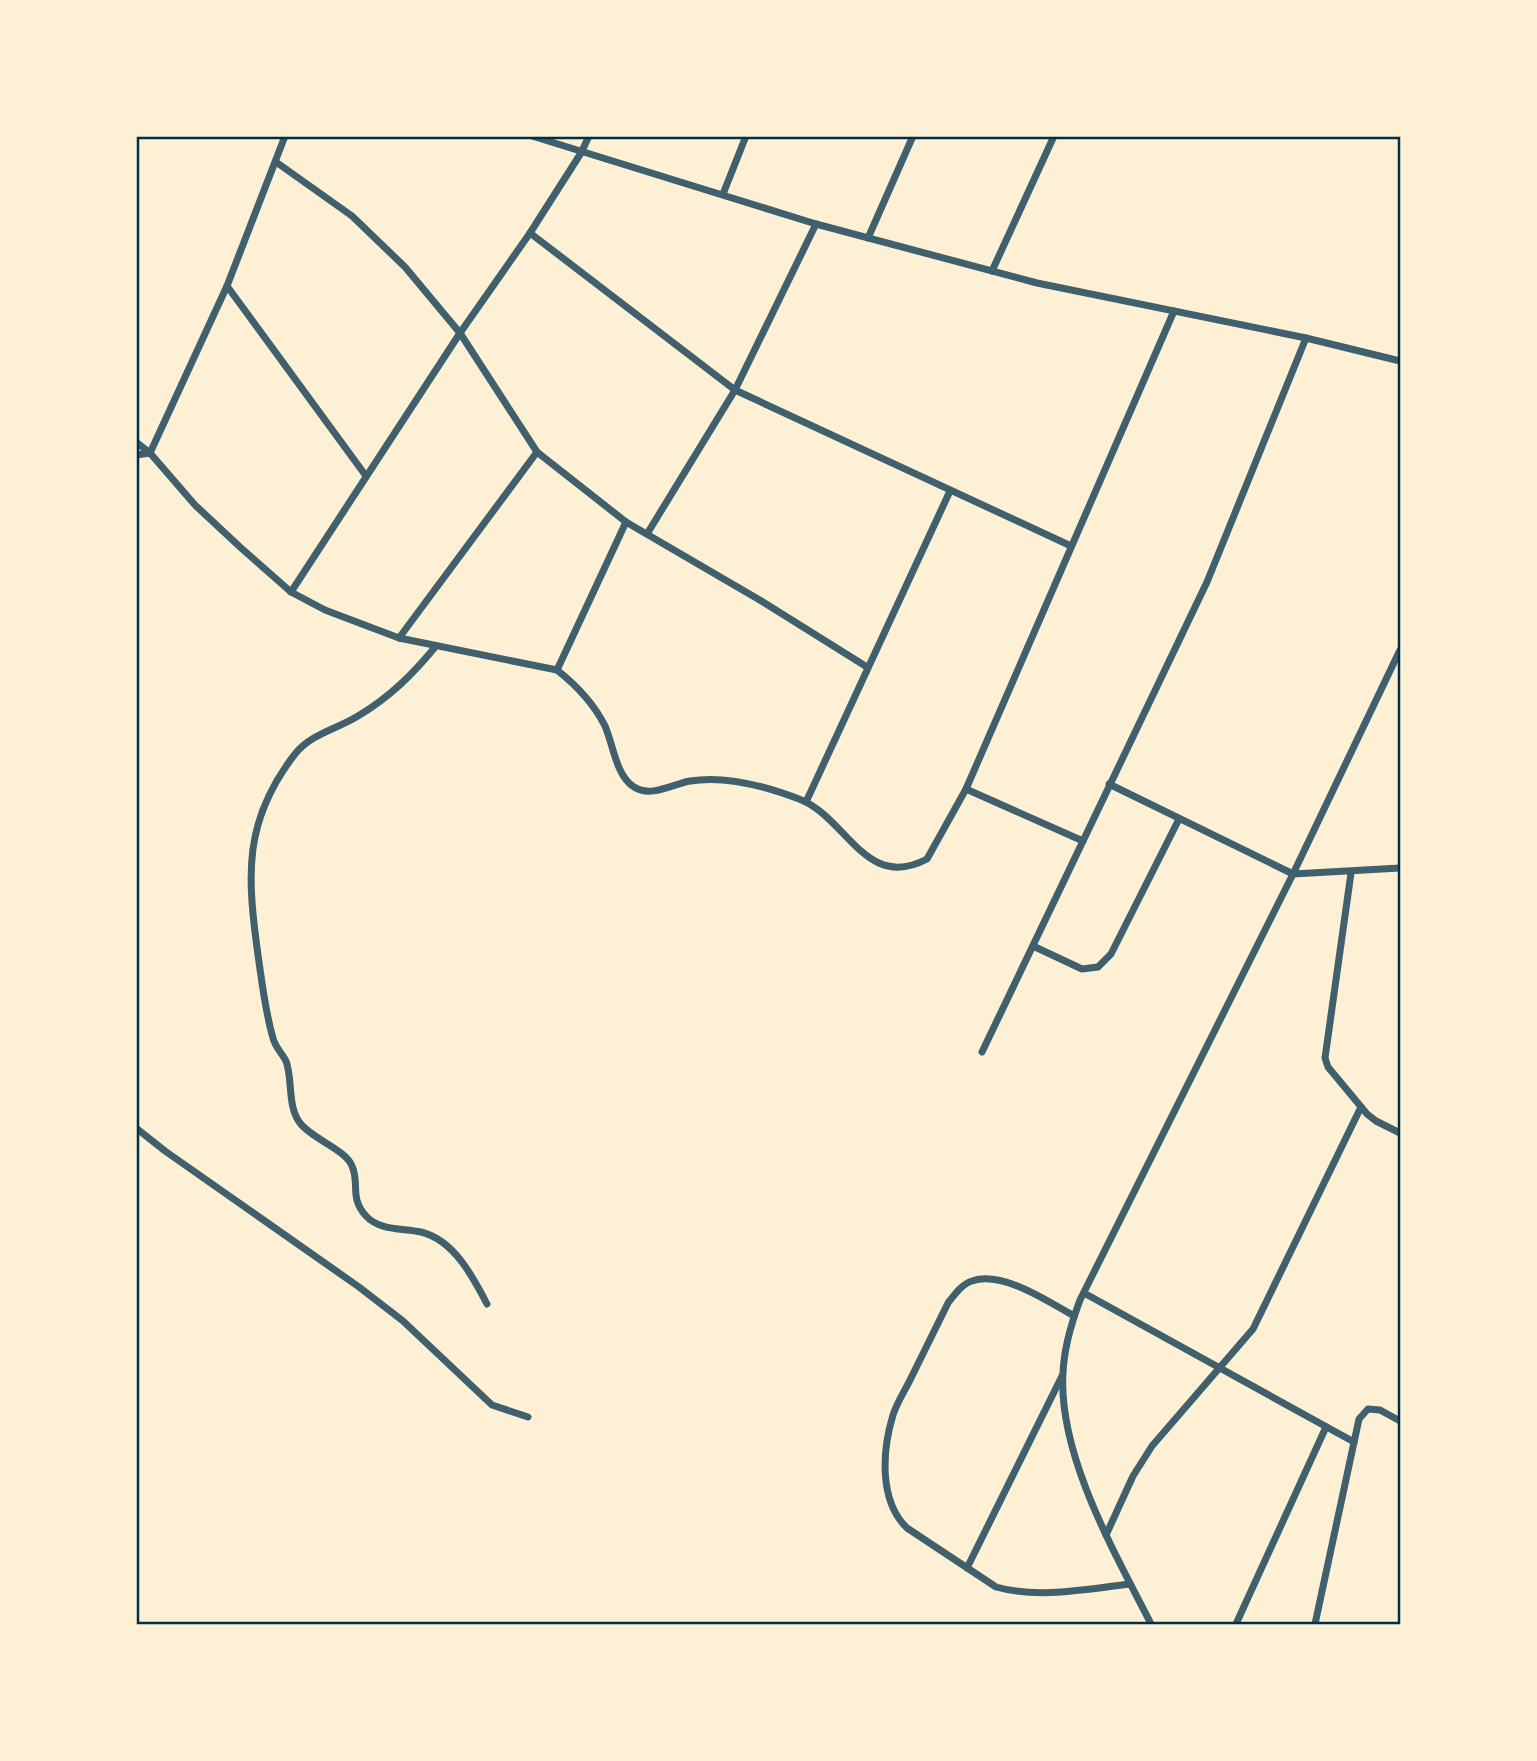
<svg xmlns="http://www.w3.org/2000/svg" width="1537" height="1761" font-family="'Golos Text',sans-serif">
<style>
.lines{fill:none;stroke-linecap:round;stroke-linejoin:round}
.minor{stroke:#3f606c;stroke-width:7}
.neatline{fill:none;stroke:#003049;stroke-width:2.5}
</style>
<rect width="100%" height="100%" fill="#fdf0d5"/>
<g class="lines">
<g class="minor">
<path d="M532,136L816,224L1037,283L1306,338L1400,361"/>
<path d="M276,162L352,216L405,267L460,333L537,452L626,522L758,599L867,667"/>
<path d="M723,194L746,136"/>
<path d="M530,233L735,390L1071,546"/>
<path d="M868,238L913,136"/>
<path d="M992,271L1054,136"/>
<path d="M227,286L366,476"/>
<path d="M136,442L150,453L195,505L240,547L291,592L325,610L399,638L557,670C576,685 594,704 605,726C613,744 616,776 634,787C651,798 673,784 690,781C726,775 765,786 799,799C847,817 865,892 927,859L966,789L1174,311"/>
<path d="M150,453L227,286L285,136"/>
<path d="M136,455L150,453"/>
<path d="M647,534L735,390L816,224"/>
<path d="M291,592L460,333L530,233L581,153L589,136"/>
<path d="M399,638L537,452"/>
<path d="M436,646C413,674 390,697 358,716C337,729 311,734 295,754C243,821 247,875 258,955C262,982 265,1011 273,1038C275,1047 282,1053 286,1061C293,1080 287,1106 300,1123C312,1139 345,1149 352,1166C360,1184 349,1197 366,1216C380,1231 402,1228 421,1232C454,1240 473,1277 487,1304"/>
<path d="M557,670L626,522"/>
<path d="M1109,784L1293,874L1400,868"/>
<path d="M966,789L1083,841"/>
<path d="M806,802L950,491"/>
<path d="M1351,873L1325,1058L1328,1067L1367,1114L1376,1121L1400,1133"/>
<path d="M1033,946L1082,969L1098,967L1111,954L1179,819"/>
<path d="M982,1052L1207,582L1306,338"/>
<path d="M136,1128L165,1151L359,1287L403,1321L492,1405L528,1417"/>
<path d="M1084,1293L1354,1442"/>
<path d="M1074,1316C1049,1302 1002,1270 972,1281C962,1284 955,1294 948,1303C936,1327 924,1352 912,1376C906,1389 897,1402 893,1415C882,1451 879,1501 907,1528L996,1587C1039,1599 1086,1589 1130,1584"/>
<path d="M1106,1535L1133,1476L1152,1446L1253,1329L1361,1107"/>
<path d="M967,1568L1062,1376"/>
<path d="M1151,1624C1115,1553 1058,1455 1063,1373C1064,1348 1071,1324 1080,1300L1293,874L1400,650"/>
<path d="M1236,1624L1326,1427"/>
<path d="M1315,1624L1359,1419L1368,1409L1380,1410L1400,1421"/>
</g>
</g>
<rect width="1537" height="1761" fill="none" stroke="#fdf0d5" stroke-width="276"/>
<rect x="138" y="138" width="1261" height="1485" class="neatline"/>
</svg>
